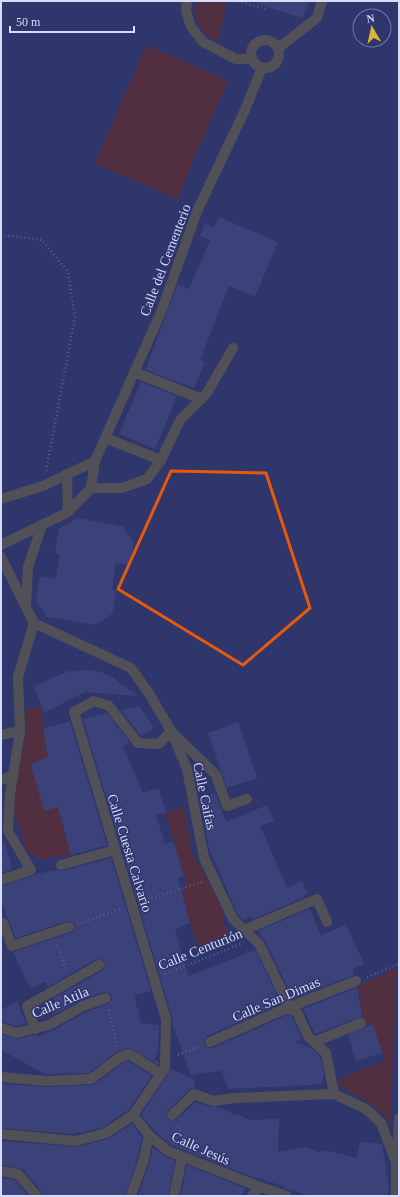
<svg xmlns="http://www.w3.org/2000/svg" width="400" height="1197" font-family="Georgia,serif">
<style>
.green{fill:#7b270e}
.building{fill:#49518a}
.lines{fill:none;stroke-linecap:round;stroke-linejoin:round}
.path{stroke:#868db8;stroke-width:2.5;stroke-dasharray:1 3;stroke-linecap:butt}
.service{stroke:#7b6f3d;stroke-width:10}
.minor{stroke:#7b6f3d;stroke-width:10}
.tertiary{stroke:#7b6f3d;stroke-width:10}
.marked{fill:none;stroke:#e8590c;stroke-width:3;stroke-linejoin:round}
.labels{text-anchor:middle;stroke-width:3;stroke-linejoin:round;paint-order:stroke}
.street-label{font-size:14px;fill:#d5dcfe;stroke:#30366c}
</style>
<rect width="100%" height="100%" fill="#30366c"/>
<g class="green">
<path d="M195,1L227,2L218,41C198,31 194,22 195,1Z"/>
<path d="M146,45L228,80L177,199L95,164Z"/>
<path d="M42,706V722L48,757L32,765L44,811L58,807L71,855L39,859L27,851L14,813L15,794L26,730L25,710Z"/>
<path d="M184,806L192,853L208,880L223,912L224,923L232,942L201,953L190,923L182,892L187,887L166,813Z"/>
<path d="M397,968L390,1128C388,1125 387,1120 385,1117C373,1102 353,1096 338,1084V1081L341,1078L385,1061L373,1024L365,1027L357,986Z"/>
</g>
<g class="building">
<path d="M258,1H309L303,18L258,4Z"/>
<path d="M219,217L278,242L255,297L229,286L200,360L205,362L194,388L146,370V368L178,284L189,289L190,287L210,240L200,236L205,224L214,228Z"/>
<path d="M141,382L177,396L155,449L119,434Z"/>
<path d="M77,518L122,526L134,542L130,565L116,563L112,589L116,590L113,613L96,625L47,617L36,600L40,576L56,579L60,554L55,553L59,529Z"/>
<path d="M89,670L101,672L112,677L138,696L85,692L44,713L34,686L69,671Z"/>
<path d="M139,706L151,723L153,729L141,736L121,710Z"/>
<path d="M107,713L130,743L123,747L143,793L159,788L166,813L156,815L165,844L173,841L184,876L178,878L190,923L175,929L188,976L255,950L279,999L280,1004L207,1036L204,1041V1045L209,1048H213L287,1015L292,1017L302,1039L295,1042L312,1049L320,1056L324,1075L321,1084L293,1086L228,1089L222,1071L191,1075L172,1023V1017L83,719Z"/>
<path d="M70,722L107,845L71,855L58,807L44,811L31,764L48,757L43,728Z"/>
<path d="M238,722L257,778L227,788L208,733Z"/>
<path d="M215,793L226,822L267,805L274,821L260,826L287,888L302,881L307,893L304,895L305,897L253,919L251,916L243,920L238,915L209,848L205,830L210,829L201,806L199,799Z"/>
<path d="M5,842L12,869L1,873V843Z"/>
<path d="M111,858L151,991L134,995L141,1023L159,1025L158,1051L154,1060L159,1062V1065L129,1048L115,1053L89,1073L45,1074L1,1050V1035L17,1039L34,1035L38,1036L52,1031L86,1012L108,1004L112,1000V996L110,993L104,992L80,1000L54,1015L51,1009L57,1006L53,998L102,971L105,965L103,960L96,959L48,987L45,982L30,988L13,952L71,933L74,931L75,925L73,922L67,921L16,938L9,921L7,918L1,899V886L33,876L36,874L57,870L63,871Z"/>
<path d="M310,909L321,936L346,924L364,964L353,969L354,975L292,999L291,994L265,941L258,931Z"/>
<path d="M357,988L362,1017L343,1023L315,1034L303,1009Z"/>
<path d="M17,1001L26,1024L16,1026L4,1022L1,1017V1010Z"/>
<path d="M373,1024L382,1053L356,1061L348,1035Z"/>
<path d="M128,1061L152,1076L128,1110L103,1127L75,1134L1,1128V1084L46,1087L91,1085L95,1084L122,1064Z"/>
<path d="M171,1069L194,1079L195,1088L190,1089L167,1111L166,1116L170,1121L176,1120L196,1102L211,1107H219L238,1116L237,1114L250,1120L279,1119L278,1152L303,1147H308L317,1152L329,1151L356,1158L360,1142L382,1144L389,1186L388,1196H310L284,1188V1186L250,1176L171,1145L154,1130L141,1115Z"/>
<path d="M132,1124L142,1137L138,1157L125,1196H43L42,1192L23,1169L19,1168L1,1165V1141L77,1147L108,1139Z"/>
<path d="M153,1147L164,1156L175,1161L168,1196H138L150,1161Z"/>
<path d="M187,1165L245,1188L242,1196H181Z"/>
<path d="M1,1178L15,1180L28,1196H1Z"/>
</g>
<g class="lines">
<g class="path">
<path d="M238,1L266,9V7"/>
<path d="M1,237L6,235L42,240L68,272L75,317L46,471"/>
<path d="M144,901L202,882"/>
<path d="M81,923L120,909"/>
<path d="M57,945L66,968"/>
<path d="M165,974L241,944"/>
<path d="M367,977L399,964"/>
<path d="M109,1010L117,1046"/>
<path d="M178,1055L198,1047"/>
<path d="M178,1126L184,1137L179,1142"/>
</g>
<g class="service">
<path d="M187,1L186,11L191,27L203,42L236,59H252"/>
<path d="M134,372L202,399"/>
<path d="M105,438L161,460"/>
<path d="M91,488H122L147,479L161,460L180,420L207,393L233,348"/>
</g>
<g class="minor">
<path d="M278,48L317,18L322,1"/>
<path d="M68,512L91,488L95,461"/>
<path d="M1,545L68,512L67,474"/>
<path d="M1,557L34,623L131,668L150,695L171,731L187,769L204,858L233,919L259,944L285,997L287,1008L297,1012L308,1036L326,1053L334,1094"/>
<path d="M26,606L28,567L42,525"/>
<path d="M1,735L20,731"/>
<path d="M1,780L13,775"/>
<path d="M61,865L115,850"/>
<path d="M1,880L31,870L8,831L10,794L20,731L18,677L34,623"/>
<path d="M1,924L3,923L12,946L69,927"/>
<path d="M244,930L317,899L327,922"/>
<path d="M1,1028L16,1033L49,1025L83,1006L106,998"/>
<path d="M35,1029L27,1006L99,965"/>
<path d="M210,1042L287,1008L356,981"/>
<path d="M314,1042L361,1023"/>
<path d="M1,1077L46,1081L91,1079L119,1058L129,1054L161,1074"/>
<path d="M133,1115L165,1068L166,1019L74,712L94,701L109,706L138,743L159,744L171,731L216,775L227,806L247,799"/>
<path d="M172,1115L194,1094L213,1101L235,1098L334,1094L366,1109L381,1123L396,1162V1196"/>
<path d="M1,1134L76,1141L106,1133L133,1115L149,1135L168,1151L260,1187L287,1196"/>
<path d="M397,1158L399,1118"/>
<path d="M1,1171L18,1174L37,1196"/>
<path d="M131,1196L144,1159L149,1135"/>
<path d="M174,1196L182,1157"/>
<path d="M252,1196L260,1187"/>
</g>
<g class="tertiary">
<circle cx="265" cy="54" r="14"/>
<path d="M1,499L43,486L95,461L161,312L198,209L245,110L262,68"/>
</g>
</g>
<path d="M0 0H400V1197H0ZM171,471L266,473L310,608L243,665L118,589Z" fill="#30366c" fill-opacity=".55" fill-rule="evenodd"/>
<path class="marked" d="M171,471L266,473L310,608L243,665L118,589Z"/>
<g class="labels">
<g class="street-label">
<text transform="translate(165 260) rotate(-69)" y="5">Calle del Cementerio</text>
<text transform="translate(205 796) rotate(78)" y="5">Calle Caifas</text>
<text transform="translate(130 853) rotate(73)" y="5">Calle Cuesta Calvario</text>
<text transform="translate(200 949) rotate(-22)" y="5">Calle Centurión</text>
<text transform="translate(276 999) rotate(-23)" y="5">Calle San Dimas</text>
<text transform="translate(60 1002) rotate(-23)" y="5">Calle Atila</text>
<text transform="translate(201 1148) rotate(24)" y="5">Calle Jesús</text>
</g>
</g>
<rect width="400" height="1197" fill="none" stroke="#d5dcfe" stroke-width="4"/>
<g transform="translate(372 28) rotate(351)"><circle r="19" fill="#30366c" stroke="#7278a6"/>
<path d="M0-3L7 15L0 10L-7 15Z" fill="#d3b635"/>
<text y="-6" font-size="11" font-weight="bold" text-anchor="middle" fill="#d5dcfe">N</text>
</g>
<path d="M10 26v6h124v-6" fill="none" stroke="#d5dcfe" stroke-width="2"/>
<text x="16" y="26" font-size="12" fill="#d5dcfe" stroke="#30366c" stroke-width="3" paint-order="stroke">50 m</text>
</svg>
